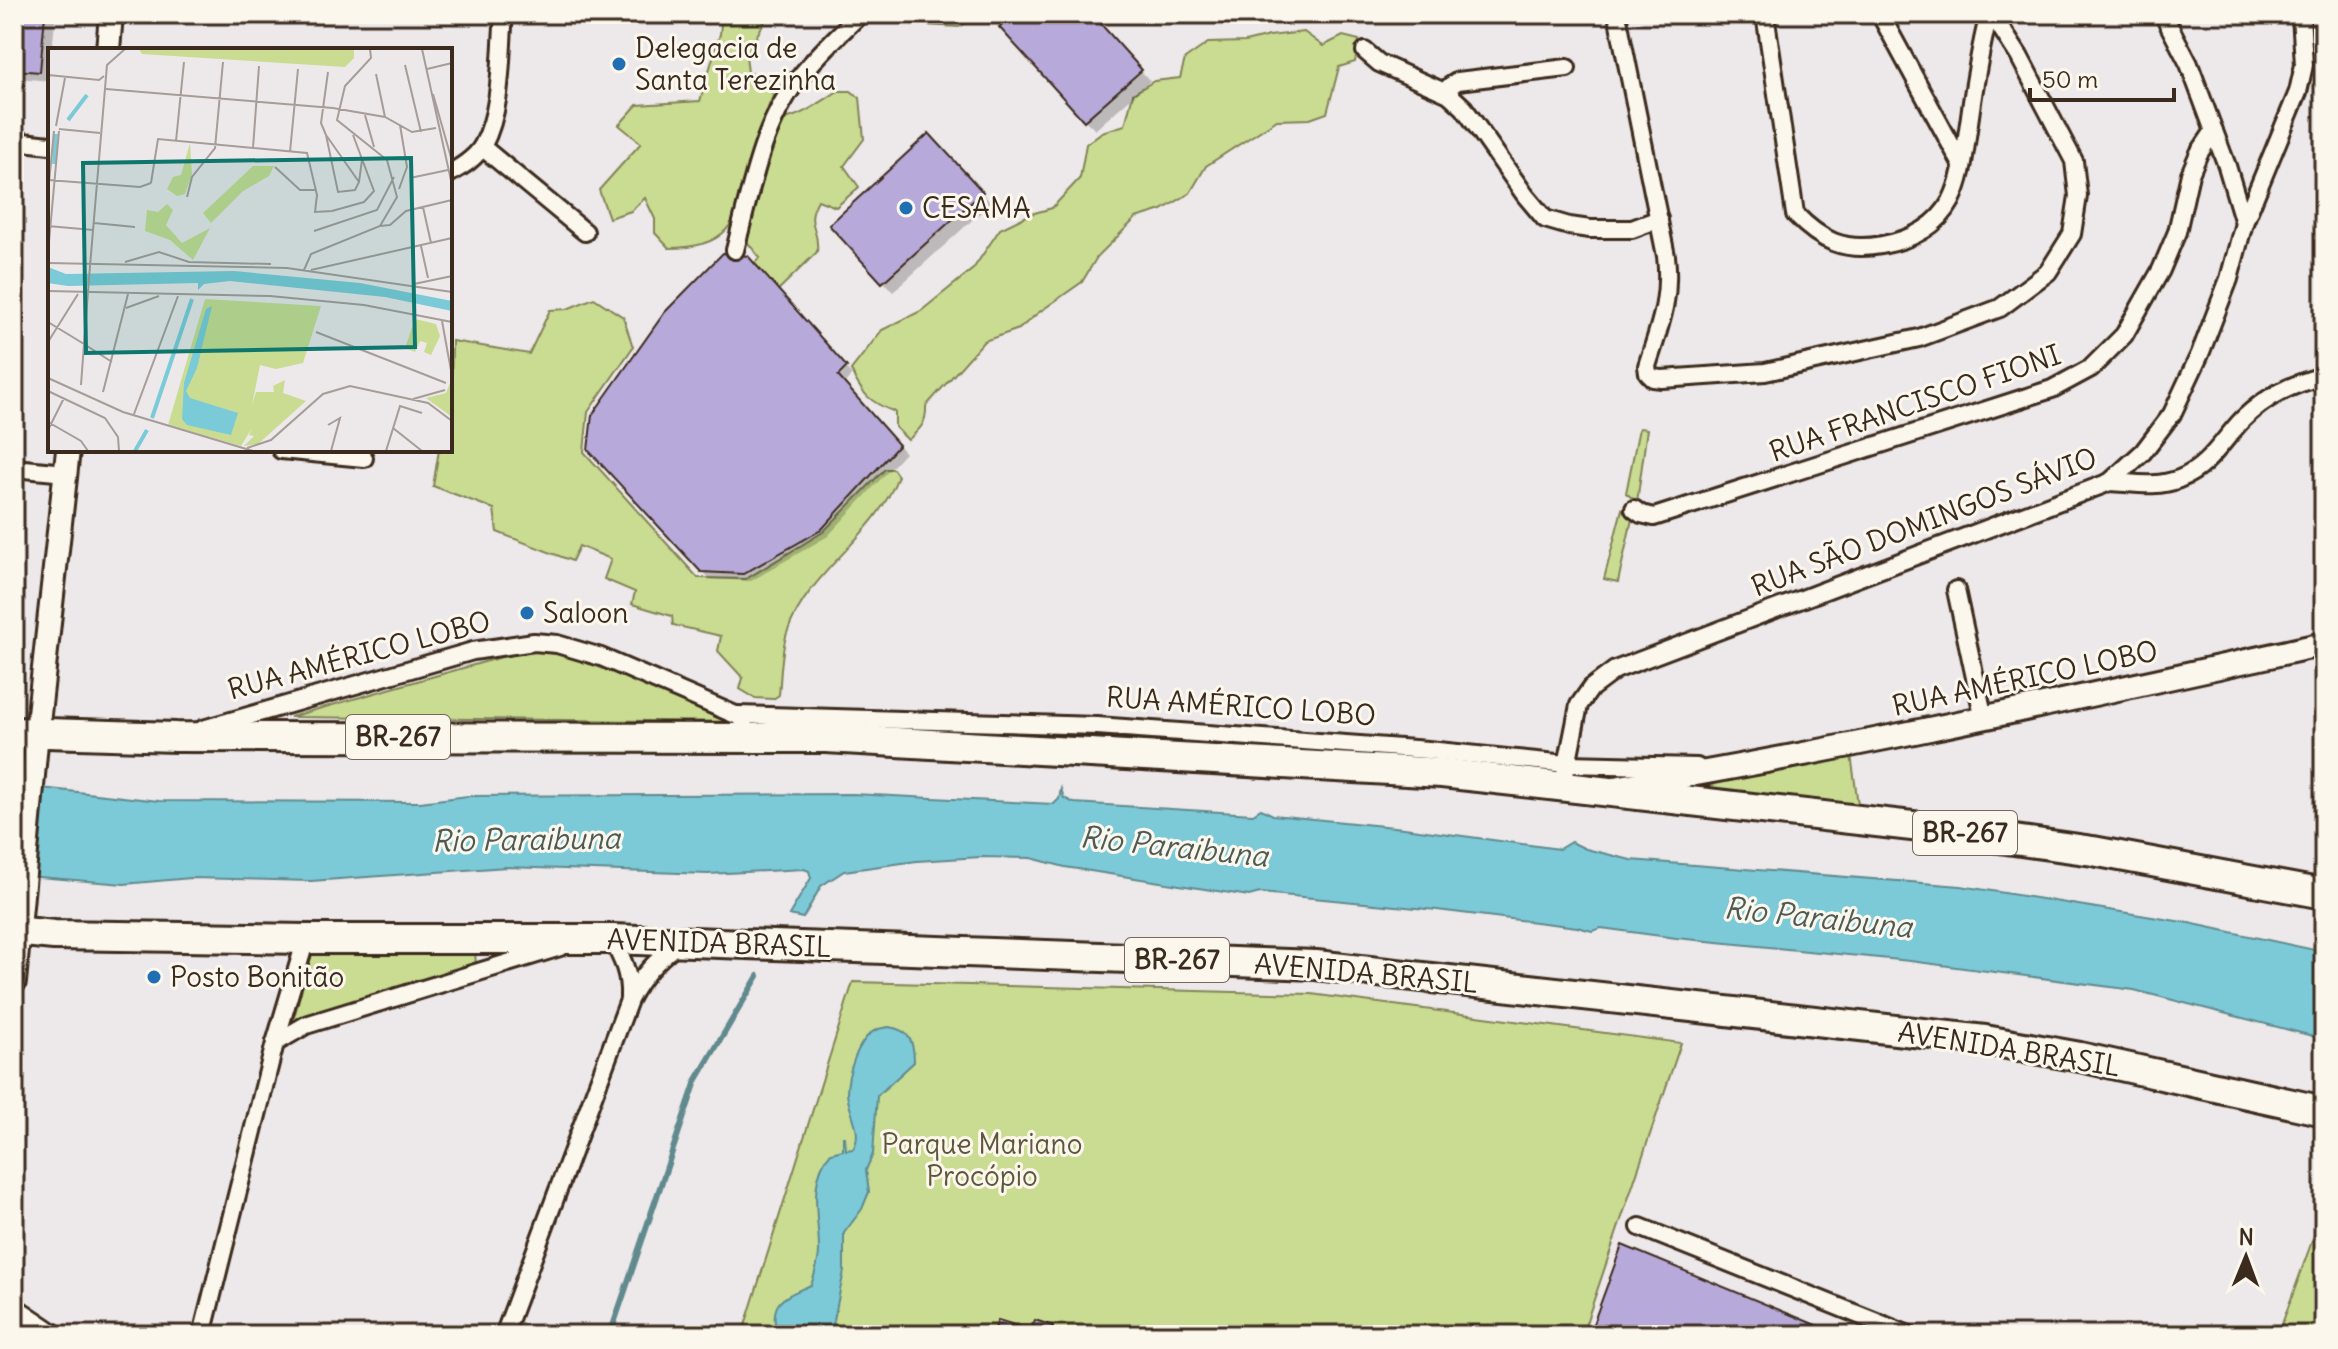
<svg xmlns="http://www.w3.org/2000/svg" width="2338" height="1349" font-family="Delius,sans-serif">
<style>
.green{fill:#c9dc91;stroke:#828358;stroke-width:2}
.water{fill:#7bcad8;stroke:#618a8e;stroke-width:2}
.shadow{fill:#0003}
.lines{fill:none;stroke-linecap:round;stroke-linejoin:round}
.stream{stroke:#618a8e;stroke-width:6}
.building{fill:#b7aadb;stroke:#3b2a1e;stroke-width:2}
.street-casing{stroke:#3b2a1e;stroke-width:22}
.secondary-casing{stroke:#3b2a1e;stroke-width:28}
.highway-casing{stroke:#3b2a1e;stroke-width:34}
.street{stroke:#fbf7ec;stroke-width:16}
.secondary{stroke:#fbf7ec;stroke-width:22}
.highway{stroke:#fbf7ec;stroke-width:28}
.poi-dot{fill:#1f6fb2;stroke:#fbf7ec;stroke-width:3}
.labels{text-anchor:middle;stroke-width:6;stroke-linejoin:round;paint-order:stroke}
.shield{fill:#fbf7ec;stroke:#75685c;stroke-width:2}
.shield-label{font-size:26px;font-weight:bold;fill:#3b2a1e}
.poi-label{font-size:28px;fill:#3b2a1e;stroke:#fbf7ec;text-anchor:start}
.street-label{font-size:28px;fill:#3b2a1e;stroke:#fbf7ec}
.park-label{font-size:28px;fill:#5e563b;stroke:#fbf7ec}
.water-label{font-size:30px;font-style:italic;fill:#4e5a56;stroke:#fbf7ec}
.inset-river{fill:none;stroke:#7bcad8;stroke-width:4}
.inset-road{fill:none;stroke:#a69c98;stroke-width:2}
.view{fill:#0f766e;fill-opacity:0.15;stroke:#0f766e;stroke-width:4}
.inset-edge{fill:none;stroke:#3b2a1e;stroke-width:4}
</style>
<rect width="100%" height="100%" fill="#ede8e9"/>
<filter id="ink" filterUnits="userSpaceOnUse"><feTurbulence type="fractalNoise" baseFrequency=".0125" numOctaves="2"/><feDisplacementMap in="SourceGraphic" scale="16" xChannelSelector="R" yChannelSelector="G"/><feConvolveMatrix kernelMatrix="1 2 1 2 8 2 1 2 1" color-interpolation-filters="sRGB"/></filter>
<g filter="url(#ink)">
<g class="green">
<path d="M722,14H769L746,55L748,73L757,74L769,81L773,96C757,127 746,210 726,230C712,245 688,248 669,248L655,233V219L645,198L631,211L609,218L599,190L641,143L619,125L637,105L700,101L720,34Z"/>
<path d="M905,14H981L959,27L910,24Z"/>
<path d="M1304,32L1323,46L1343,36L1359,40L1355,62L1339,67L1327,113L1310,119L1277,120L1206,166L1190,193L1162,210L1136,218L1097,257L1082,282L1038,313L1019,329L984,341L926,406C927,423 920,429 908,440L895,427V412C871,403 861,394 851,370L882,330L921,311L973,269L1000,229L1031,214L1052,208L1080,178L1086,144L1102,132L1125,125L1133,94L1154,81L1180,78L1185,59L1208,43L1245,42L1269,36Z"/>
<path d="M838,91H851L860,98L864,139L844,166L859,187L836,207L818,200C804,225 820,227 817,252L765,303L743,273L760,258L745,239L760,193V177L781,120C802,116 821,102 838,91Z"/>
<path d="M594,298L623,317L633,347L588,412L584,452L698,578L746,579L823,532L885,469H893L898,476C876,537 809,570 787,633C781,651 781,675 779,695L773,699L755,698L740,689L743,678L718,651L721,636L673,625L672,616L632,604L635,592L604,579L611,559L579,546L572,561L497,532L494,509L433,486L439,450H450L452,341L529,354L550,310L567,309Z"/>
<path d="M1639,428L1647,429L1637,502L1626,493Z"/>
<path d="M1622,509L1632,519L1618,582L1604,579Z"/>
<path d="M523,651L563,653L589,660L739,722L290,717Z"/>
<path d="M1851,755L1859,811L1683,791Z"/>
<path d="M312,951L475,952L476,965L293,1021Z"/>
<path d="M853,982L1311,994L1681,1043L1582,1335H742Z"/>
<path d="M2324,1208V1335H2278Z"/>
</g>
<g class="water">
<path d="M14,785L159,801L420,802L468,796L853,794L1054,804L1059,799L1061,789L1064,798L1074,803L1253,814L1261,809L1273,815L1404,828L1559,849L1571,842L1586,849L1631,860L1961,886L2189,923L2324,952V1039L2134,990L1910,961L1676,938L1601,928L1592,931L1577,927L1437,910L1260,893L1249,896L1065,867L1031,858L981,857L917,861L844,871L821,886L803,918L789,915L811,878L809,871L804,869L708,874L507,867L311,881L191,878L124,884L14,875Z"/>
<path d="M889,1027C910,1030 914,1042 914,1062L877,1096L873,1154L866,1170L869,1192L862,1209L844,1233V1271L831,1335H777C768,1300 784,1297 811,1285C815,1274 818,1264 819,1253C820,1221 806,1180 831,1153L843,1150V1137H845L846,1150L853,1149C864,1131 848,1112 847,1093C847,1075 858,1038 876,1030C880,1028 885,1028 889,1027Z"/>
</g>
<g class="shadow">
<path d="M14,14H56L52,50H50V81L17,78L14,112Z"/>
<path d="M1017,14H1090L1150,81L1095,130L1085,120Z"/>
<path d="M939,146L991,203L893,292L831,225Z"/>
<path d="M755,266L852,375L844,384L905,453L828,536L751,581L710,579L702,571Z"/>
<path d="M1052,1328L1060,1335H995L1032,1333Z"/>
</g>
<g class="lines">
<path class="stream" d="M610,1335L696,1081L758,976"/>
</g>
<g class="building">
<path d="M14,14H45L40,72L14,70Z"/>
<path d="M1014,14H1092L1142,70L1084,121L999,27Z"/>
<path d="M929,133L983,192L882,283L829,225Z"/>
<path d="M723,253L748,256L847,367L838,376L899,445L821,530L743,574L701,572L588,450L592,415L665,312Z"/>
<path d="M1622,1245L1840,1335H1589Z"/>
<path d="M998,1320L1031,1330L1035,1320L1053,1326L1050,1335H993Z"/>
</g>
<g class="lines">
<g class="street-casing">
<g id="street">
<path d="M1617,14L1666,256C1671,299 1660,325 1647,366L1648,373L1653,378L1662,379L1765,372L1919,338L2000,308L2048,272L2072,234L2078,196L2074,161L2019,56L1992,14"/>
<path d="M1765,14L1795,214C1821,241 1844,252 1882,245C1910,240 1937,227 1951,201C1963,178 1965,148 1969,123C1974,86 1980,50 1989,14"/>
<path d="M1880,14L1962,165"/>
<path d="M1365,51L1379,63L1449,94L1464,108L1525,195L1545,219L1569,226L1590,229H1632L1659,219"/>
<path d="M1449,94L1450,86L1458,81L1567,68"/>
<path d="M14,141L50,145"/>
<path d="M482,147L585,232"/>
<path d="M450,173C463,166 476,158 483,145C503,108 500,55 504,14"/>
<path d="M2244,223L2298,92L2304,65L2301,14"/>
<path d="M735,250C751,190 762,120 804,72C821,51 841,33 860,14"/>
<path d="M281,450L364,458"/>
<path d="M14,468L66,473"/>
<path d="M2110,482C2133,483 2157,488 2179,479C2208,468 2222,441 2242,420C2266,396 2292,384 2324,376"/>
<path d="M1634,509L1641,514L1654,517L2052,389L2091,368L2124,335L2161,270L2177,232L2190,174L2199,153L2214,131"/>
<path d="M1956,590L1984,719"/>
<path d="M737,715L1097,726L1428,750L1567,764L1697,767"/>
<path d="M203,729L473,651L534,642L557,644L601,657L745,719"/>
<path d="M1563,785L1579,705L1591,688L1615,670L2110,482L2143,452L2172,414L2200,354L2229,279L2244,223L2227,166L2189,64L2163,14"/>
<path d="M612,939C623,960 630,974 629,997"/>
<path d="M275,1043L306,1025L560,947"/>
<path d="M1640,1227L1909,1335"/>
<path d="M14,1306L57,1335"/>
<path d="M202,1335L275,1043L306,939"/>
<path d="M504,1335L629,1000C641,976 656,961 677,944"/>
</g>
</g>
<g class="secondary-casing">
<g id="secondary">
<path d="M108,50L111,14"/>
<path d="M1620,787C1856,748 2090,695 2324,644"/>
<path d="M14,982L37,732L68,450"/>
</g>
</g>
<g class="highway-casing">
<g id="highway">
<path d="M14,732L176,737L826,738L1442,773L1921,827L2093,851L2324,894"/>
<path d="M14,931L54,935L306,939H612L1316,965L1985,1040L2080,1057L2324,1111"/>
</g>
</g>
<use href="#street" class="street"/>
<use href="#secondary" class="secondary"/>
<use href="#highway" class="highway"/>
</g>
</g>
<g class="poi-dot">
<circle cx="619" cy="64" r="8"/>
<circle cx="906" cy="208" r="8"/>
<circle cx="527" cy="613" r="8"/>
<circle cx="154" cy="977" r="8"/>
</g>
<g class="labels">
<g class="shield">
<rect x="346" y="715" width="104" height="44" rx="6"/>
<rect x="1913" y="811" width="104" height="44" rx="6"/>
<rect x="1125" y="938" width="104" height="44" rx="6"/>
</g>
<g class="shield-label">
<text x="398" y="746">BR-267</text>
<text x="1965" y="842">BR-267</text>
<text x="1177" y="969">BR-267</text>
</g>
<g class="poi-label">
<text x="635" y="58">Delegacia de<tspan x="635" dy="32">Santa Terezinha</tspan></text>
<text x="922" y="218">CESAMA</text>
<text x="543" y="623">Saloon</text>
<text x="170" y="987">Posto Bonitão</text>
</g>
<g class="street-label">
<text transform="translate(1915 403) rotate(-19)" y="10">RUA FRANCISCO FIONI</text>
<text transform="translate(1924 522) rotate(-21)" y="10">RUA SÃO DOMINGOS SÁVIO</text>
<text transform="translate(359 655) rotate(-15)" y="10">RUA AMÉRICO LOBO</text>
<text transform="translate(2025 678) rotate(-12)" y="10">RUA AMÉRICO LOBO</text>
<text transform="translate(1241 706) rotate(4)" y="10">RUA AMÉRICO LOBO</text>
<text transform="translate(719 943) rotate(2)" y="10">AVENIDA BRASIL</text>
<text transform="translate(1366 973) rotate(5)" y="10">AVENIDA BRASIL</text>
<text transform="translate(2009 1049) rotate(9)" y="10">AVENIDA BRASIL</text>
</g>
<g class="park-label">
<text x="982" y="1154">Parque Mariano<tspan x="982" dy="32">Procópio</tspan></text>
</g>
<g class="water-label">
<text transform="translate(526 840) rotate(-1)" y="10">Rio Paraibuna</text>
<text transform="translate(1174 847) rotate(6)" y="10">Rio Paraibuna</text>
<text transform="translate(1818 918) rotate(6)" y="10">Rio Paraibuna</text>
</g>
</g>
<g transform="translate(48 48)">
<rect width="404" height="404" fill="#ede8e9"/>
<path d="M91,1H306V10L297,19L94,6ZM142,95L144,127L137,146L129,148L119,141L125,129L133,127ZM205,118H226L221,128L195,143L163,175L155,165ZM119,156L125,162L118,177L134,195L162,180L145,212L122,192L97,183L99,162L110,164ZM157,251L273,258L255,315L228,321L212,317L204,357L208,344H226L225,338L237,332L235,345L258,353L210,396L196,398L206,388L201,387L204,380L193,398L120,377ZM367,271L388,276L392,288L383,307L376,304L379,295L372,293L367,304L357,300ZM404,330V369L378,350L398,345Z" fill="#c9dc91"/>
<path d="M0,219L18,226L186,223L312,235L404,253V263L337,249L182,233L156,236L150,242V235L20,238L0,235ZM164,258L149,320L138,343L142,350L190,365L183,387L139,377L134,371L136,335L158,261Z" fill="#7bcad8"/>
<path class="inset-river" d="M20,72L39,47M6,116L8,86M104,370L144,251M87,403L99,382"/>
<path class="inset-road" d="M374,1L404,137M357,17L373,84M379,21L404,15M328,26L337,69M0,27L51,32L56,28M58,41L285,60L337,69L364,84L388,80M385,46L404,113M317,67L326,99M8,78L17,30M11,81L52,85M278,87L273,75L280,24M128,93L136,14M205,100L211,18M242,104L250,21M227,119L252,142H268M362,130L400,122M0,132L92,139L103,135M311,134L278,87L290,144L307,142L311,134L314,112M103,135L110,91L259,105L269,147L267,164L284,163L316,154L326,143L305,87M351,141L359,119L352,77M0,145L6,83M139,149L144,129L167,100L175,14M375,159L383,195M46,175L87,179M0,178L45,182M332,178L342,177L358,163L404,152M266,183L329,162L346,129M373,198L380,230M0,205L11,83M77,214L111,204L141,214M140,214L223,216M0,215L239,220L404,244M42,218L36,296L64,314M42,218L59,17L77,1M256,222L263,206L332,178L349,149L339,112L289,72L297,38L323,10L322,1M263,222L404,190M366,236L404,228M0,243L222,248L316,257L404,274M78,260L111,248M394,273L404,328M0,274L36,296L33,337M268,284L398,335M0,294L30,246M0,330L75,364L205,403M0,343L57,370L70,389L71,403M55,344L80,246M365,351L397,342M86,366L130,248M0,374L33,393L40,403M280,377L292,370L283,403M345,380L374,403M0,382L16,350M199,400L223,392L275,346L302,338L380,355L404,373M338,403L352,358L374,365"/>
<path class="view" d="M363,110L367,299L38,305L35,115Z"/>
<rect width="404" height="404" class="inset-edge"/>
</g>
<rect width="2338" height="1349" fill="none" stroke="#fbf7ec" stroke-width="48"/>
<rect x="24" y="24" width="2290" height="1301" fill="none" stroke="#3b2a1e" stroke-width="3" filter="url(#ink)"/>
<g transform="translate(2246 1257) rotate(1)" stroke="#fbf7ec" stroke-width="6" paint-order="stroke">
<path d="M0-6L14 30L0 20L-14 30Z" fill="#3b2a1e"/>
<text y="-12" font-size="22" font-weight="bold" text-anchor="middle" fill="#3b2a1e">N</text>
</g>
<path d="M2030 88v12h144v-12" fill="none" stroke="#3b2a1e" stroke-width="4"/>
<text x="2042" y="88" font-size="24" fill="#3b2a1e" stroke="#fbf7ec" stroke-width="6" paint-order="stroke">50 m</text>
</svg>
